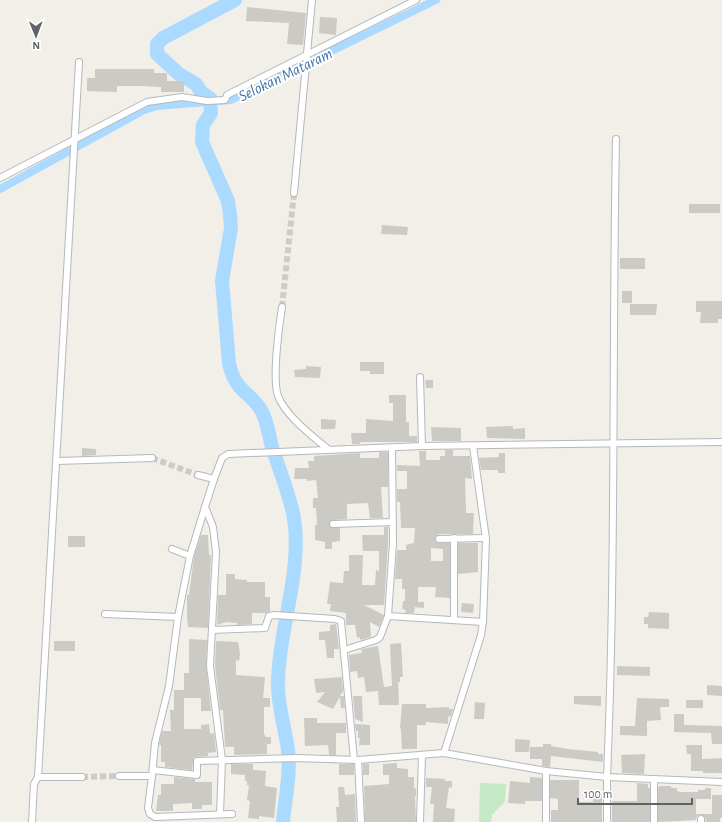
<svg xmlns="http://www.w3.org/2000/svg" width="722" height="822" font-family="'Alegreya Sans',sans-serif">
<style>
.green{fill:#c5e8c5}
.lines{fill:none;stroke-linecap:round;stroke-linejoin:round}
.canal{stroke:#aadaff;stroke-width:8}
.river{stroke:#aadaff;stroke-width:14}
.building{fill:#cccac5;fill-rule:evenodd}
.street-tunnel{stroke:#ccccc8;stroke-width:6;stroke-dasharray:6 3;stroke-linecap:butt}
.street-casing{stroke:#b5b8bc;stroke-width:8}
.street{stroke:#fff;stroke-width:6}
.labels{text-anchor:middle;stroke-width:4;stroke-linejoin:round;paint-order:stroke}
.water-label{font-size:16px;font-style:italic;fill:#4174aa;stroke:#fff}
</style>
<rect width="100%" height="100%" fill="#f1efe8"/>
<path class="green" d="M480,783L506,784L505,801L492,815L491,822H479Z"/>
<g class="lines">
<path class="canal" d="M0,189L144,110L157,106L231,100L436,0"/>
<path class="river" d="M235,0L163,38L157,44V54L179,74L196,84L201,92L210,98L211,113L203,125L202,142L228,201L230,214L231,228L222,281L229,363C235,394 253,392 263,414C268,425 269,436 272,447C279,469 288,490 293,513C304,568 279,626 278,681C277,704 285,727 288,750C291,773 285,799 283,822"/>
</g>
<g class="building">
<path d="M247,7L306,13L303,45L287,44L289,23L246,21Z"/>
<path d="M320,17L337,18L336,35L319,33Z"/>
<path d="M95,69H154V73H167V81H184V92H161V87L143,86H117V92L87,91V78H95Z"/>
<rect x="689" y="204" width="31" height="9"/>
<path d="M382,225L408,227L407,235L381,234Z"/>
<rect x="620" y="258" width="25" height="11"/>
<rect x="622" y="291" width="10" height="12"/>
<path d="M696,301H722V319H718V323H700L701,312H696Z"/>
<path d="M630,304H657L656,315H630Z"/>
<path d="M360,362H384V374H370V371H360Z"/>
<path d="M306,366L321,367L320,378L295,377L294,370L306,369Z"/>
<path d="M425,380H433V388H426Z"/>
<path d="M389,395H406V422H409V436H417V442H360V444H352L351,433H366V419L393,421V403H389Z"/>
<path d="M321,419L336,420L335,429H321Z"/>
<path d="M513,426V429L525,428V439L487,438L486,427Z"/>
<path d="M431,427L461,428V441H432Z"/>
<path d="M82,448L96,449V455L82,456Z"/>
<path d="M445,450H453V456H470L472,479L465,478L466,509V513H474L473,534H439L435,537V539L437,543H450V598L435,597L436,587H418V602H424V608L415,607L414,613H405L406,610L402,609L403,601H405V589H402V579H395L397,550H406V545L414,543L415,528H401L400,502H397V489H407V471H397V465L420,466L419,451H426V460H440V456H445ZM431,548L443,549V561H431Z"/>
<path d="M379,452H388V487H381L383,518H370L368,503L347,504V519L332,520L329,524L331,528H340V541L332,542V549H325V542L315,540V525H317L316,508H313V498H318L316,480L307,481V479H294L295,468H309L308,461H314V456L360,453V458H379Z"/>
<path d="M499,453H505V473H498V470H481L479,458L499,457Z"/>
<path d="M384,527H388V543L384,605H364L384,615L379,627L370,622L371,637L360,640V637L357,638L355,625H346V613L330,611L331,604H327L330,582L343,583L344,571H349V555H363L362,585H375L376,570L379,571V551H363L362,535H384Z"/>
<path d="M201,535H208L209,555H211L208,628L188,627L187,619V595H189L194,557Z"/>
<rect x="68" y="536" width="17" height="11"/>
<path d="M458,543H478V572L458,574Z"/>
<path d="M226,574H235V579L247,580V582H265V597H270V611L266,613H252V624L237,625V623L226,622L217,625L218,595H226Z"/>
<path d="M462,603L474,604L473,613L461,612Z"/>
<path d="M649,612L669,613V629L648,628V624H644V617H648Z"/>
<path d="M336,624L339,649H334V658H327L325,640H319V632L330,631V625Z"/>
<path d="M189,639L207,640L206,666L211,711H201V698H184V729H201V725L209,724L210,734L214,733L216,752L208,753V756L194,757L192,770L165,767V762H161V745H159L162,731H171L170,710H174V690H184V673H189Z"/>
<rect x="54" y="641" width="21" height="10"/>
<path d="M216,641L238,642L240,654L239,661L236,660V675L265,677L263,698H270V707H264V734L266,737H271V744H267V754L234,755V747H225L223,710H220L215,666Z"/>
<path d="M401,643L403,677H400V682H398L399,705H379L378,691L366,692L364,677L358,678L357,671L350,672L349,655L362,653L361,649L378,646L384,687L392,686L390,644Z"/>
<path d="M617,666L650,667V676L617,675Z"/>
<path d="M342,677L343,691L340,696H344L345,708H341L340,697L333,709L317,702L325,692L316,693L314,679Z"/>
<path d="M707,685L722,686V696L707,695Z"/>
<path d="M353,696H362L363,722L355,719Z"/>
<path d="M574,696H601V706L574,704Z"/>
<path d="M637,698L669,699V707H660L661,720L647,721V736L620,735V726H635Z"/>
<rect x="686" y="700" width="17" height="8"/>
<path d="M475,702L485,703L484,719H474Z"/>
<path d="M402,704H426V708L449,707V709H453L451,716L448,717V724L426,722V725H417V749H402L401,729L400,728Z"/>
<path d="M674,714H684V725L722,726V744H712L711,733L674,732Z"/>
<path d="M304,718H317V723H346V733H336V755H329L328,745L305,746Z"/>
<path d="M355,724L370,725V745H359L360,738H358V731H356Z"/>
<path d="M515,739L530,740L529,752H515Z"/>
<path d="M543,744H551V746L568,749L598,752V754H603V762L551,756L550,767L542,766V759H530V747H543Z"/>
<path d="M686,745H702V759L722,758V773H703V771H691V754H687Z"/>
<path d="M645,754L644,774L622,773L621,755Z"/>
<path d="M397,763V768L408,769V777H414V788L416,789V796H415L416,822H365L364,786L389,784V775H383V764Z"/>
<path d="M231,764H253V770L266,771L265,786L277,788L274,818L259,816V819L248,818L250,801L247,800L249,785H247V781H245V775L231,774Z"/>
<rect x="339" y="764" width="15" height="11"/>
<rect x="363" y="764" width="6" height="11"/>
<path d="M174,777L195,779V782H212V805H202V809H192V803L173,804V811H156L158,795H161V784H174Z"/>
<path d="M530,777L542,778V801H525V804L508,803L510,781L530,783Z"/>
<path d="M426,778L445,779V781H452V788L449,787L446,808L455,809L454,822H433L434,804H430L432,787H426Z"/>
<path d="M550,780H579V802H593L594,795H602V822H551V810H558V799L550,798Z"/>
<path d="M637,783L648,784V788H650V822H612V801H637Z"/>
<path d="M660,786H671V788H677V791L681,792H698V790H705V788H711V799H696V814H712V795H722V818H720V822H706L705,817L701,815L697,816L696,820L658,822V788Z"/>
<path d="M338,787H344L345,795L355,794L356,822H337L336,807H339Z"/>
</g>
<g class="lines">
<g class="street-tunnel">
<path d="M282,307L294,193"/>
<path d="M152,458L198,475"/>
<path d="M82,777L119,776"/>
</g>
<g class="street-casing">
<g id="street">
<path d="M0,178L147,102L182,97L207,101L225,100L227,95L416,0"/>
<path d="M294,193L312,0"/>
<path d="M282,307C279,326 272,378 278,396C285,415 312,436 328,449"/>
<path d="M420,377L422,446"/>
<path d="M57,461L152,458"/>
<path d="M198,475L214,479L205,507L213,527L216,552L210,666L222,760L220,814"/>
<path d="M214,479L222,458L228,454L422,446L722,442"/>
<path d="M333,524L393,522"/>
<path d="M439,539L485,538"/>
<path d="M172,549L190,556"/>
<path d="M105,614L178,617"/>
<path d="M388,616L483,622"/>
<path d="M454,620V538"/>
<path d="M212,630L265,628L269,616L274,615L335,619L341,621L354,760"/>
<path d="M344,650L376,640L380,637L388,616L393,543L392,448"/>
<path d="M444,753L481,635L483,622L486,539L473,446"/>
<path d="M358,760L361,822"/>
<path d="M153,770L197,775V761L296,758L358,760L444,753L546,771L607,777L722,782"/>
<path d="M546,771V822"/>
<path d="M119,776H152L155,743L169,686L178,617L190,556L205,507"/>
<path d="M152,776L148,808L150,814L155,817L232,814"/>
<path d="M38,777H82"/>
<path d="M701,819V822"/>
<path d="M32,822L34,784L38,777L79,62"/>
<path d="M420,822L422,755"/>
<path d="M607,822V777C616,564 612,352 616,139"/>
<path d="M654,822V779"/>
</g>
</g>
<use href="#street" class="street"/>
</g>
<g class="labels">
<g class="water-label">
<text transform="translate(285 74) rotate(-26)" y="6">Selokan Mataram</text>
</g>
</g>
<g transform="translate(36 36) rotate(179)" stroke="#ffffff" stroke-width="3" paint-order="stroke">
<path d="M0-3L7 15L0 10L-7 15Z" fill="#5f6368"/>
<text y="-6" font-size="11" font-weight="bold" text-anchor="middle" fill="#5f6368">N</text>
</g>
<path d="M578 798v6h114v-6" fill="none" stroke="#5f6368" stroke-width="2"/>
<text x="584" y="798" font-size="12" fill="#5f6368" stroke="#ffffff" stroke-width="3" paint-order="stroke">100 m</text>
</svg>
